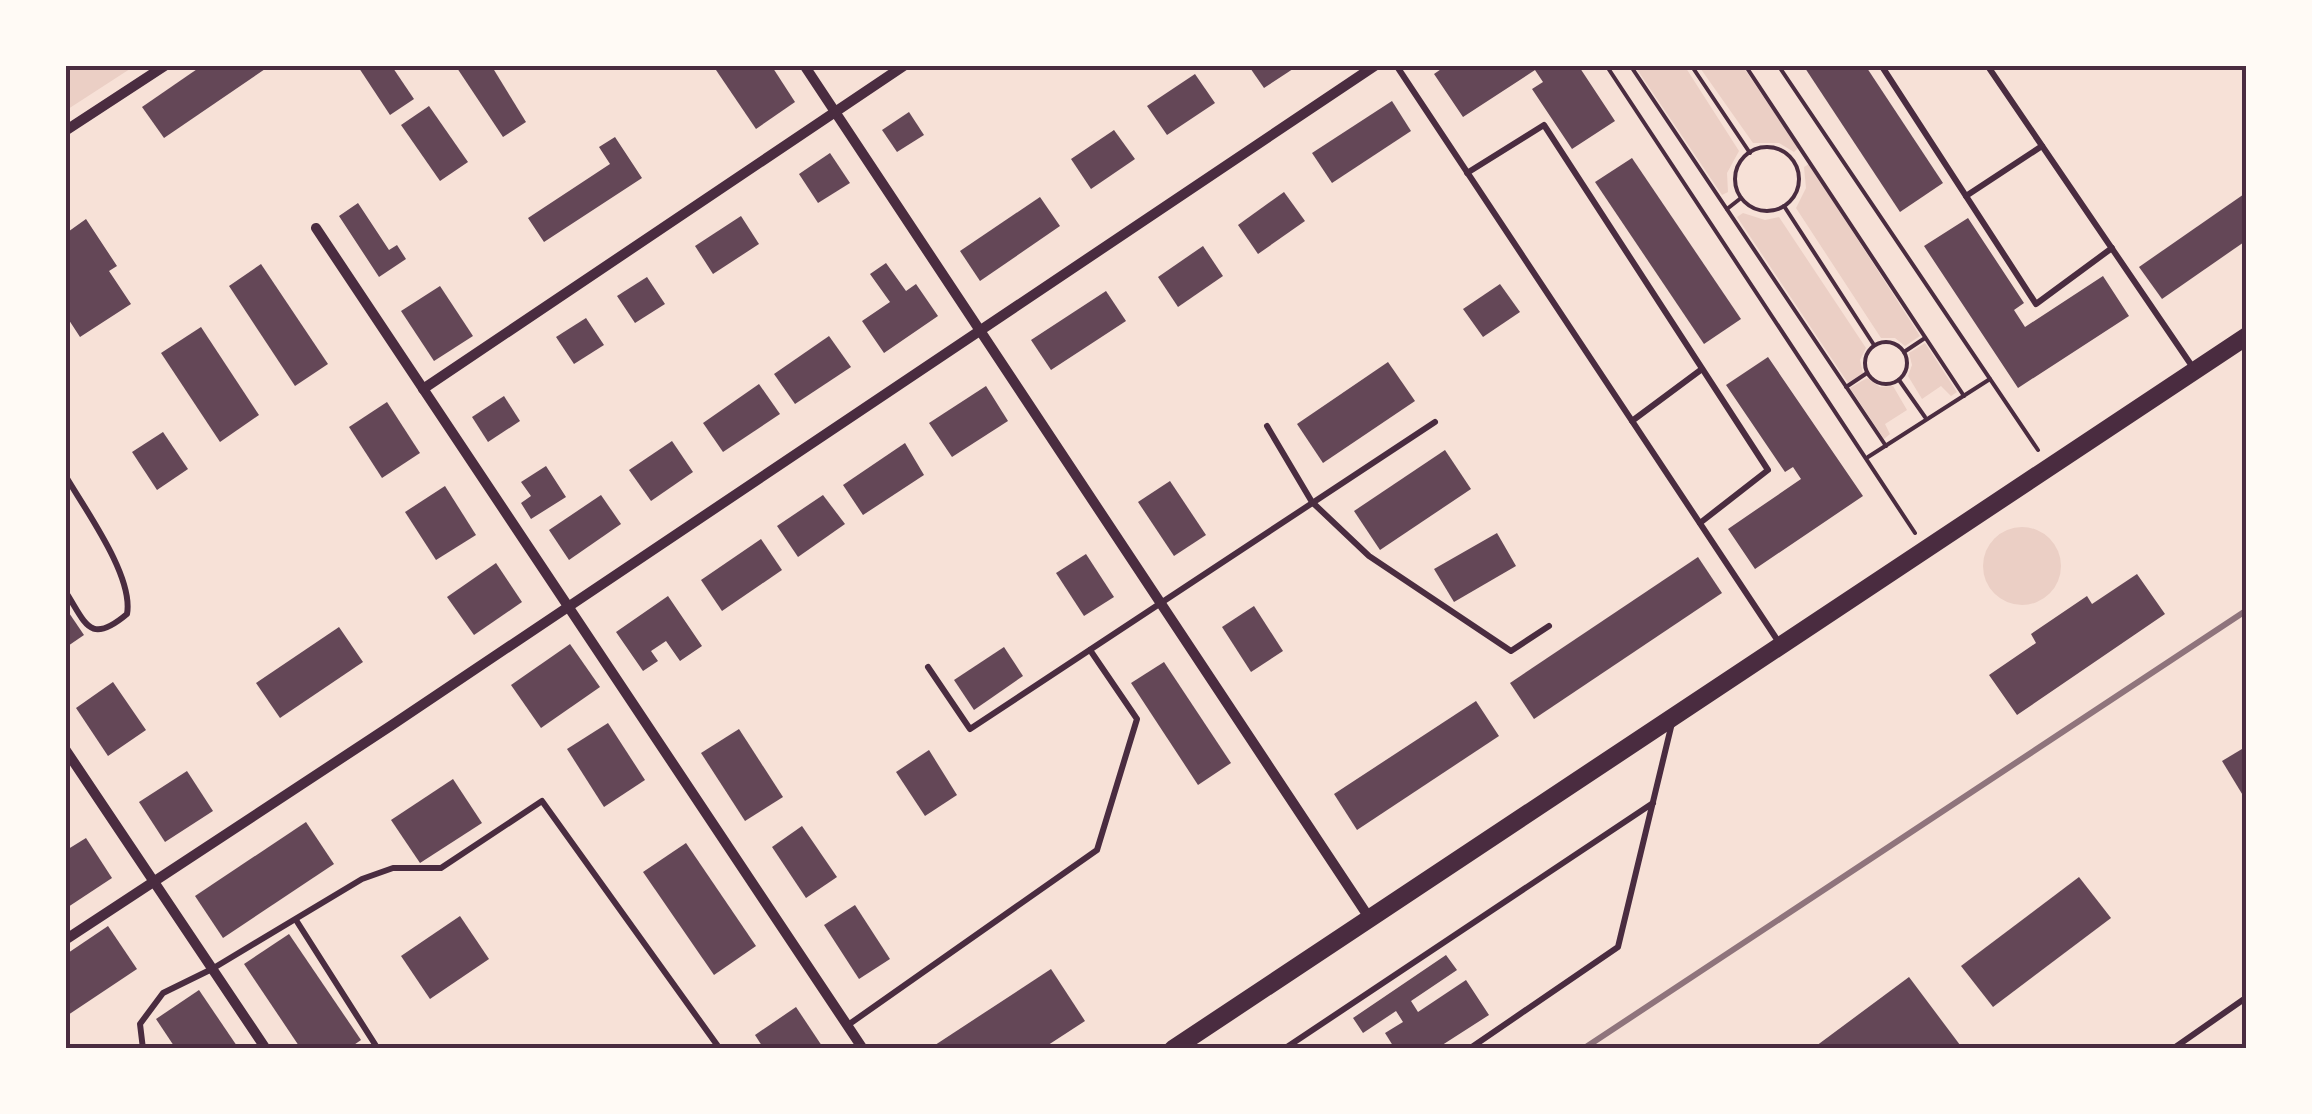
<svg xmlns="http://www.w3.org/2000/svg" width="2312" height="1114" font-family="'Times New Roman',serif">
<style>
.green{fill:#ebcfc5}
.building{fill:#644757}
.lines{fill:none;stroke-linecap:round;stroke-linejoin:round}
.path{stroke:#4a2c40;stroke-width:4}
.service{stroke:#4a2c40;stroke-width:6}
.minor{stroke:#4a2c40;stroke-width:10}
.secondary{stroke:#4a2c40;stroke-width:18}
.rail{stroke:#8f747c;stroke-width:6}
.neatline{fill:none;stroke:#4a2c40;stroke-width:4}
</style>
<rect width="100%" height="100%" fill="#f7e1d7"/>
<g class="green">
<path d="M65,65H136L65,111Z"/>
<path d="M1634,65H1684L1739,151L1727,173L1728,192L1722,195Z"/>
<path d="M1698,65H1742L1798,148L1794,152L1779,143H1753Z"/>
<path d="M1809,164L1920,336L1905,346L1895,338H1881L1796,208L1806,188L1804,167Z"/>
<path d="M1743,213L1765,220L1779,217L1866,348L1860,360L1863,373L1848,383L1737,217Z"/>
<path d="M1925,343L1957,392L1951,396L1941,386L1922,399L1908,376L1912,365L1909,353Z"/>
<path d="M1867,378L1880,387L1893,386L1907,410L1885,424L1890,434L1884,439L1850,388Z"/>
<circle cx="2022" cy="566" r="39"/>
</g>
<g class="building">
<path d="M203,65H271L164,138L142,107Z"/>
<path d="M357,65H391L414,99L390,115Z"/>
<path d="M455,65H491L526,122L503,137Z"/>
<path d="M724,65H771L795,102L756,129L716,70Z"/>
<path d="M1248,65H1299L1264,88Z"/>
<path d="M1447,65H1578L1615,121L1572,149L1532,89L1543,82L1535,70L1463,117L1434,74Z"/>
<path d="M1803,65H1865L1943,183L1900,212Z"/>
<path d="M1195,74L1215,103L1167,135L1147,106Z"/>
<path d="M1392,101L1411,131L1332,183L1312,153Z"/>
<path d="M429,106L468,162L440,181L401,125Z"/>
<path d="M909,112L924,135L897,152L882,130Z"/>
<path d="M1114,130L1135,159L1091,189L1071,159Z"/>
<path d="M615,137L642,178L544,242L528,218L610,164L599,147Z"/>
<path d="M830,153L850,183L818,203L799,174Z"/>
<path d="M1632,158L1741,319L1704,344L1595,182Z"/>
<path d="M1284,192L1305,221L1258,254L1238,225Z"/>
<path d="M2247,192V240L2162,299L2139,267Z"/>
<path d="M1040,197L1060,226L980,281L960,251Z"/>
<path d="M358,203L389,250L397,245L406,259L379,277L339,216Z"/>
<path d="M741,216L759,244L713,274L695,246Z"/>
<path d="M1968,218L2024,303L2014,310L2025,327L2103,276L2129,316L2018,388L1924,246Z"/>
<path d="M86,219L117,266L109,271L131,304L80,337L65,314V234Z"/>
<path d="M1203,246L1223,276L1178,307L1158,277Z"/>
<path d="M886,263L906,291L916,284L938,316L884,353L862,321L890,302L870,274Z"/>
<path d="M261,264L328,364L295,386L229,286Z"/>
<path d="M647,277L665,304L635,323L617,296Z"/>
<path d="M1500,284L1520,312L1483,337L1463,309Z"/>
<path d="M440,286L473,336L434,361L401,311Z"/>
<path d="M1106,291L1126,321L1051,370L1031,340Z"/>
<path d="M586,318L604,345L574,364L556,337Z"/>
<path d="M201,327L259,415L220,442L161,353Z"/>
<path d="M829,336L851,367L795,404L774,374Z"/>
<path d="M1768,357L1863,496L1755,569L1728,529L1801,479L1793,467L1785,472L1726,385Z"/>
<path d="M1388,362L1415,401L1323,463L1297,424Z"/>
<path d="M759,384L780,414L723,452L703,423Z"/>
<path d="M986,386L1008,421L952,457L929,423Z"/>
<path d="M504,396L520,421L488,442L472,417Z"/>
<path d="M387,402L420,453L382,478L349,427Z"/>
<path d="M163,432L188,469L157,490L132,452Z"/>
<path d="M672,441L693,472L651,501L629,470Z"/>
<path d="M905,443L924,475L863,515L843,485Z"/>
<path d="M1445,450L1471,489L1380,550L1354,511Z"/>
<path d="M546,466L566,497L531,519L521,503L531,496L521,482Z"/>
<path d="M1170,481L1206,535L1174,556L1138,502Z"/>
<path d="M445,486L476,535L436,560L405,512Z"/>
<path d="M601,495L621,524L569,560L549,530Z"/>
<path d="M823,495L845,524L798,557L777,526Z"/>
<path d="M1497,533L1516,566L1454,602L1434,569Z"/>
<path d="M761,539L782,570L722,611L701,580Z"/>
<path d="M1086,554L1114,597L1084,616L1056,573Z"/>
<path d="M1698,557L1722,593L1534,719L1510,683Z"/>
<path d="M496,563L522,602L474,635L447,597Z"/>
<path d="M2137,574L2165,614L2017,715L1989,675L2036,643L2031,634L2087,596L2092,604Z"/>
<path d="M668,596L702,646L680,661L666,641L651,651L658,661L643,671L616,632Z"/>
<path d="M1254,606L1283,651L1251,672L1222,627Z"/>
<path d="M65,607L84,635L65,648Z"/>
<path d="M339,627L363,662L280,718L256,683Z"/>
<path d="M570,644L600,687L541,728L511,685Z"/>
<path d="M1004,647L1023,676L974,710L954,680Z"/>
<path d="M1164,662L1231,763L1198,785L1131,683Z"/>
<path d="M113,682L146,730L108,756L76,708Z"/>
<path d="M1476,701L1499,736L1357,830L1334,794Z"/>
<path d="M608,723L645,780L604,807L567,749Z"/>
<path d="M739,729L783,797L745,821L701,753Z"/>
<path d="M2247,746V802L2222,761Z"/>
<path d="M929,750L957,795L925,816L896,772Z"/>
<path d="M187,771L213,811L165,842L139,802Z"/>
<path d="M453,779L482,823L420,863L391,820Z"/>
<path d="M306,822L334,864L223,938L195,896Z"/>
<path d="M802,826L837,877L806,898L772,847Z"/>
<path d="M86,838L112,878L65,909V851Z"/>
<path d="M686,843L756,946L714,975L643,872Z"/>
<path d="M2079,877L2111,918L1993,1007L1961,966Z"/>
<path d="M855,905L890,959L859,979L824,925Z"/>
<path d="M460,916L489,959L430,999L401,956Z"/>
<path d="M108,926L137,969L65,1017V955Z"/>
<path d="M289,934L361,1040L348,1049H301L244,964Z"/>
<path d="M1446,955L1457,970L1411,1001L1418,1012L1466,980L1489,1015L1436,1049H1395L1385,1033L1403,1022L1396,1011L1363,1033L1353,1018Z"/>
<path d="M1051,969L1085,1021L1042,1049H929Z"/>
<path d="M1909,977L1963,1049H1812Z"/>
<path d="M199,990L239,1049H176L156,1019Z"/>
<path d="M796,1007L824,1049H764L755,1035Z"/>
</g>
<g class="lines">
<g class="path">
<path d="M1606,65L1915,533"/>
<path d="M1630,65L1886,446"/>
<path d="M1691,65L1750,153"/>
<path d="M1745,65L1964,396"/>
<path d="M1778,65L2038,450"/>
<circle cx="1767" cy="179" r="32"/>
<path d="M1784,206L1874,345"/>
<path d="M1727,209L1741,198"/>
<circle cx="1886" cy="363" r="21"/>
<path d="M1904,352L1925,338"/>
<path d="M1899,380L1925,417"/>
<path d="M1846,387L1867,373"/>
<path d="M1868,457L1990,379"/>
</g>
<g class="service">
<path d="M1396,65L1780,644"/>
<path d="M1881,65L2036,304L2112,248"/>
<path d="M1987,65L2194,369"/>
<path d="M1467,173L1544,125L1768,470L1700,523"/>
<path d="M1966,196L2042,146"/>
<path d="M1632,421L1702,369"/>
<path d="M1267,426L1312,502L1369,556L1511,651L1549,626"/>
<path d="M65,475C84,508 134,576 127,614C89,646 86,623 65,591"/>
<path d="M928,667L970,729L1435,422"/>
<path d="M296,920L378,1049"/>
<path d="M848,1025L1097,850L1137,719L1090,650"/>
<path d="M2174,1048L2247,997"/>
<path d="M143,1049L140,1024L163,993L212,969L362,879L393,868H441L542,801L720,1049"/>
<path d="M1284,1049L1653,803"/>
<path d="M1469,1049L1618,947L1672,723"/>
</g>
<g class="minor">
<path d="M804,65L1370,919"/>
<path d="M65,131L166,65"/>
<path d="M316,228L863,1049"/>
<path d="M423,389L905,65"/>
<path d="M65,749L266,1049"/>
<path d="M65,940L392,725L1376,65"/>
</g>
<path class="secondary" d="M1173,1049L2247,336"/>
<path class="rail" d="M1583,1049L2247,610"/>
</g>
<rect width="2312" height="1114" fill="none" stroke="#fffaf5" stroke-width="135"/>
<rect x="68" y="68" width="2176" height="978" class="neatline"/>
</svg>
